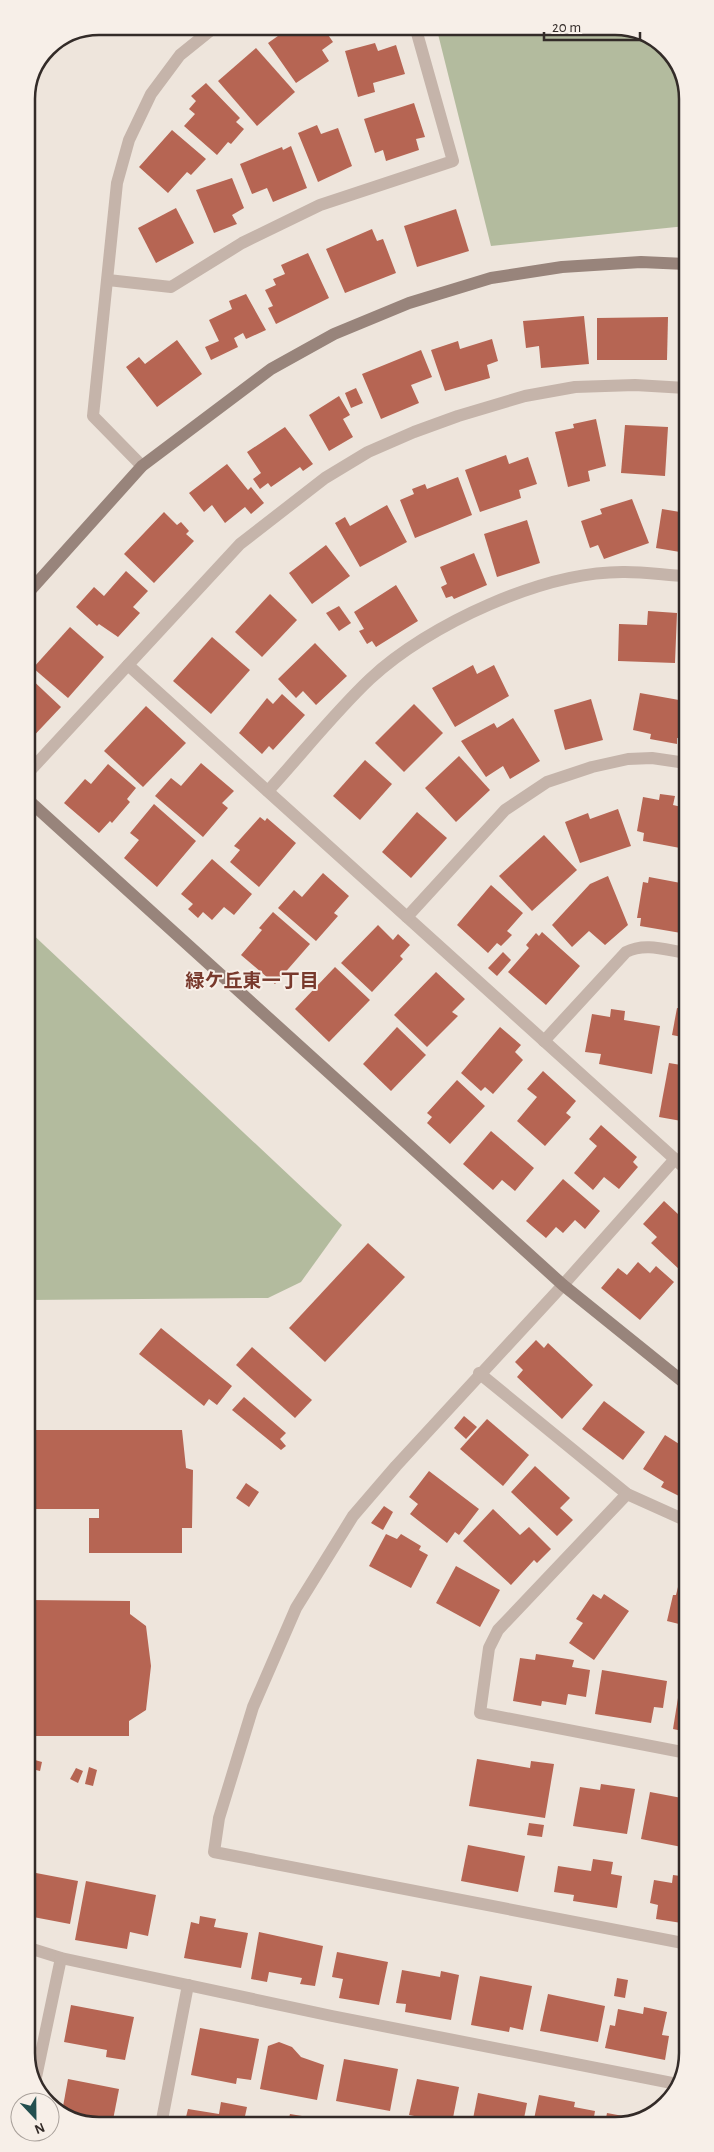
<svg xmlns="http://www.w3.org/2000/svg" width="714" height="2152" font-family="'Alegreya Sans','Noto Sans JP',sans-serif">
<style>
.green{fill:#b3bb9e}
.building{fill:#b66553}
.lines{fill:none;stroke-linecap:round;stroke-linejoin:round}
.street{stroke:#c5b4aa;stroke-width:12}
.secondary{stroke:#98847b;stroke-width:12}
.labels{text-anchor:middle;stroke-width:4;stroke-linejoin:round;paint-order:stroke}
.neighbourhood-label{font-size:19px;font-weight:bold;fill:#78392c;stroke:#f7efe8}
.rim{fill:none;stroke:#332b28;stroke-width:2.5}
</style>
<rect width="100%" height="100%" fill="#eee5dc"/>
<g class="green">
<path d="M436,26H620L663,44L685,81L686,226L491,246Z"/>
<path d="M27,929L342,1225L301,1282L268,1298L28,1300Z"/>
</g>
<g class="building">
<path d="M292,26H322L333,42L322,50L329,61L296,83L268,43Z"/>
<path d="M375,43L378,51L396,45L405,74L373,83L375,92L358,97L345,51Z"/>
<path d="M256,48L295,92L257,126L218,81Z"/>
<path d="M206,83L240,118L236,122L244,129L231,144L228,142L217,155L184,126L195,114L189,109L196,101L191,96Z"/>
<path d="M414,103L425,137L416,139L419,150L386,161L383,150L375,153L364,119Z"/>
<path d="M317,125L321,134L338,128L352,166L318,182L298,133Z"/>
<path d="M172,130L206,159L191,175L187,172L168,193L139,167Z"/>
<path d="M291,146L307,188L273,202L267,188L252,194L240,164L282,147L283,150Z"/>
<path d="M232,178L244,208L232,215L237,224L214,233L196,190Z"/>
<path d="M176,208L194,243L156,263L138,228Z"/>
<path d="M456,209L469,251L417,267L404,226Z"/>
<path d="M372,229L377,241L383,239L396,273L345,293L326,249Z"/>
<path d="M308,253L329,298L276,324L268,308L273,306L265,290L276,285L273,279L285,274L281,265Z"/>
<path d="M246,294L266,330L246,339L243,333L234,338L238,347L211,360L205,347L219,341L209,320L232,309L229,301Z"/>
<path d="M584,316L589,364L541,368L539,346L526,348L523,321Z"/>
<path d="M668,317L667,360H597V318Z"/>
<path d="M492,339L498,361L487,365L490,378L445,391L431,350L458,341L460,349Z"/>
<path d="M177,340L202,374L157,407L126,367L139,357L145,364Z"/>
<path d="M421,350L432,377L411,385L419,403L381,419L362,374Z"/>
<path d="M356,388L363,403L351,408L345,393Z"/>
<path d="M339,396L350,415L343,419L353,437L329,451L309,415Z"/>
<path d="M596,419L606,466L588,471L590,481L568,487L555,432L574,428L573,424Z"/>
<path d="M625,425L668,427L665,476L621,473Z"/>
<path d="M285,427L313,464L303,471L300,467L271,487L268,483L260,489L253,479L261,473L247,452Z"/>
<path d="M684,441H686V474H681Z"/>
<path d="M506,455L509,464L528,457L537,484L519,490L521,498L480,512L465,470Z"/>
<path d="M227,464L248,490L251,487L264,503L251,514L245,507L225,523L212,505L204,512L189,493Z"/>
<path d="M458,477L472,515L415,538L400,500L414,494L412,489L425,484L427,489Z"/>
<path d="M632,499L649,543L604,559L598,545L590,548L581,521L602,514L600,509Z"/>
<path d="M387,505L407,542L360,567L335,523L345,517L350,526Z"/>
<path d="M662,509L686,513V553L656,548Z"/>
<path d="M164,512L177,525L181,522L189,531L186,534L194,541L154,583L124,554Z"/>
<path d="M527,520L540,563L497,577L484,534Z"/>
<path d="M326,545L350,576L312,604L289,573Z"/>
<path d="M474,553L487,585L454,599L452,596L446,598L441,587L447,584L440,567Z"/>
<path d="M126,571L148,591L133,607L140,613L118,637L99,624L97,626L76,607L94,587L104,596Z"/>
<path d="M396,585L418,621L376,647L372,641L367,644L359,631L364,629L354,612Z"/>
<path d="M270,594L297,620L262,657L235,632Z"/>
<path d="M339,606L351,623L339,631L326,613Z"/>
<path d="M648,611L677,613L675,663L618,661L619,624L647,625Z"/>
<path d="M70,627L104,657L68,698L33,668Z"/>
<path d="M212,637L250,670L211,714L173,681Z"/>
<path d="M315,643L347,676L316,705L303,691L296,698L278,679Z"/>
<path d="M473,665L477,674L494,665L509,696L455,727L432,688Z"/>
<path d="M27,675L61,707L27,743Z"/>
<path d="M640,693L679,700L680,696L686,697V739L677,738V744L650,739L651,734L633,730Z"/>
<path d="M282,694L305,715L273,750L269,746L262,754L239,733L267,698L273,704Z"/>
<path d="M591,699L603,740L565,750L554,710Z"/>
<path d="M414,704L443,733L404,772L375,743Z"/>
<path d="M146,706L186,743L143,787L104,751Z"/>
<path d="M513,718L540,761L510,779L503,766L486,777L461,741L494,723L497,728Z"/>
<path d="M459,756L490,790L456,822L425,788Z"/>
<path d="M365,760L392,784L360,820L333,796Z"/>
<path d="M201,763L234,791L222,803L228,808L203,837L155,796L171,778L181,786Z"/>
<path d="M108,764L136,788L127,799L130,802L112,823L110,821L99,833L64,803L85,779L91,784Z"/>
<path d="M660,794L675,796L673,805L686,808V855L679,854L680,848L643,841L644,833L637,831L643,797L659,800Z"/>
<path d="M154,804L196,841L157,887L124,858L139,840L130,833Z"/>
<path d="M618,809L631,846L580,863L565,822L588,813L590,819Z"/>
<path d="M417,812L447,838L411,878L382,852Z"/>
<path d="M260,817L265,821L267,818L296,843L259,887L230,862L240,850L234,846Z"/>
<path d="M544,835L577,870L532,911L499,876Z"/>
<path d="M212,859L252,894L234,915L224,907L212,920L203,912L198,918L188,909L193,904L181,894Z"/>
<path d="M323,873L349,896L334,913L338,916L316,941L278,908L294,890L302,897Z"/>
<path d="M608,876L628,925L605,945L589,931L572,947L552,925L590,884Z"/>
<path d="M649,877L686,884V906L681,933L640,926L641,918H637L643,882L648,883Z"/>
<path d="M491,885L523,913L507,931L512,935L501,946L497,943L488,953L457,925Z"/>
<path d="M273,912L310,944L275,984L241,955L262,930L259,928Z"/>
<path d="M378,925L393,940L398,934L410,945L400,956L403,959L372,992L341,963Z"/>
<path d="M542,932L580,966L546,1005L508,972L529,948L526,945L536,933L539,936Z"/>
<path d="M503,952L511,960L497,976L488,968Z"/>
<path d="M335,967L370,1000L329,1042L295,1009Z"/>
<path d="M436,972L465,999L452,1012L458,1016L427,1047L394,1015Z"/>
<path d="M677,1008L686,1009L687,1038L672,1035Z"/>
<path d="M611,1009L625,1011L624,1020L660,1026L652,1074L599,1064L601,1054L585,1052L592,1014L610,1017Z"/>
<path d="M397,1027L426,1055L391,1091L363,1064Z"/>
<path d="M500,1027L521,1045L515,1052L523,1060L493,1094L485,1087L481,1091L461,1073Z"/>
<path d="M669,1063L687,1066V1122L659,1117Z"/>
<path d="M543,1071L576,1101L566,1113L571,1117L545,1146L517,1121L537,1097L527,1089Z"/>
<path d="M457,1080L485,1106L450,1144L427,1123L432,1117L427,1113Z"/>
<path d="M601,1125L637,1157L633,1162L638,1167L619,1189L604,1177L593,1190L574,1173L597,1146L589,1139Z"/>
<path d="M491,1131L534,1168L515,1191L502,1180L493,1190L463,1164Z"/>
<path d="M563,1179L600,1211L585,1229L575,1220L563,1233L556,1227L546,1238L526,1221Z"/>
<path d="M664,1201L678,1214L681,1211L687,1217V1264L681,1271L651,1243L657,1237L643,1224Z"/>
<path d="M368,1243L405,1277L325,1362L289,1328Z"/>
<path d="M638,1262L650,1273L656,1266L674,1282L640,1320L601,1288L618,1268L627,1275Z"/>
<path d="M687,1322V1354L678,1349L685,1339L678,1334Z"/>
<path d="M161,1328L232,1386L217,1405L209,1399L204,1406L139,1354Z"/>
<path d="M536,1340L544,1348L548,1343L593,1385L562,1419L517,1377L523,1370L515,1362Z"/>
<path d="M252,1347L312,1400L295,1418L236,1365Z"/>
<path d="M244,1397L286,1433L280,1439L286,1446L281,1450L232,1410Z"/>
<path d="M604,1401L645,1432L623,1460L582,1429Z"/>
<path d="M464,1416L477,1427L466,1439L454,1428Z"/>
<path d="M487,1419L529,1455L503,1486L460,1449Z"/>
<path d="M28,1430H182L186,1468L193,1470L192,1528H182V1553H89V1518H99V1509H28Z"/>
<path d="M665,1435L687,1449V1500L661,1487L664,1482L643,1469Z"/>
<path d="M535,1466L570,1498L560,1508L573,1520L557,1536L511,1492Z"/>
<path d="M429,1471L479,1509L459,1535L455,1532L447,1543L410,1514L418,1504L409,1497Z"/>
<path d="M246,1483L259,1492L249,1507L236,1498Z"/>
<path d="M384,1506L393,1512L383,1530L371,1523Z"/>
<path d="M493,1509L520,1535L529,1527L551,1549L537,1563L534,1560L511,1585L463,1541Z"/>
<path d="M386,1534L397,1539L401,1534L421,1546L419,1550L428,1555L411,1588L369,1566Z"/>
<path d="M456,1566L500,1590L480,1627L436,1603Z"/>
<path d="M681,1575L687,1576V1626L667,1621L673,1595H676Z"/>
<path d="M593,1594L601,1599L604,1594L629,1611L594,1660L569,1643L583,1623L576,1619Z"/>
<path d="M28,1600L130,1601V1614L146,1626L151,1666L146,1710L129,1721V1736H28Z"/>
<path d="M536,1654L574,1660L572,1667L590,1670L586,1697L568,1694L566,1705L542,1701L541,1706L513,1701L520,1658L535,1660Z"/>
<path d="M602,1670L667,1681L663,1708L654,1707L651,1723L595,1714Z"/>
<path d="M682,1673L687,1674V1732L673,1729Z"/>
<path d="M28,1758L42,1762L40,1771L28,1768Z"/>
<path d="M477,1759L530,1768L531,1761L554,1764L545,1818L469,1806Z"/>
<path d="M89,1767L97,1770L93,1786L85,1784Z"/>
<path d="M76,1768L83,1771L78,1783L70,1779Z"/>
<path d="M601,1784L635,1789L627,1834L573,1826L580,1787L600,1790Z"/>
<path d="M650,1792L687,1799V1848L641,1839Z"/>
<path d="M529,1823L544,1825L542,1837L527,1835Z"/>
<path d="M468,1845L525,1856L518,1892L461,1881Z"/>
<path d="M593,1859L613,1862L611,1874L622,1876L617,1908L573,1901L574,1895L554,1892L558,1866L591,1871Z"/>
<path d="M36,1873L78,1881L70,1924L28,1916Z"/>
<path d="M673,1875L688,1877V1924L656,1919L658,1905L650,1903L654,1880L672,1883Z"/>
<path d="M86,1881L156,1895L148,1936L130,1932L127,1949L75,1940Z"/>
<path d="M200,1916L216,1919L214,1927L248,1933L241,1968L184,1958L191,1922L199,1924Z"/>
<path d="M259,1932L323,1946L315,1986L300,1984L302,1978L269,1972L267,1982L251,1979Z"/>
<path d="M337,1952L388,1962L379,2005L339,1998L343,1979L332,1977Z"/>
<path d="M402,1970L440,1977L441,1971L459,1975L451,2020L405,2012L406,2004L396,2003Z"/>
<path d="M480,1976L532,1986L523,2030L510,2027L509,2032L471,2025Z"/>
<path d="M617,1978L628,1980L625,1998L614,1996Z"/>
<path d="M29,1990L34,1992L29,2008Z"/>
<path d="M548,1994L605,2006L598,2042L540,2031Z"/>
<path d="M71,2005L134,2017L125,2060L106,2057L107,2050L64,2042Z"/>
<path d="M644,2007L667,2012L662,2035L669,2036L665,2060L605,2048L610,2025L615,2026L618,2009L643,2014Z"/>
<path d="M200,2028L259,2039L251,2080L237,2078L236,2084L191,2075Z"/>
<path d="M279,2042L292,2047L301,2057L324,2065L317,2100L260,2089L268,2046Z"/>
<path d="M344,2059L398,2069L390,2111L336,2101Z"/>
<path d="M68,2079L119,2089L112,2125L94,2126L62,2112Z"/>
<path d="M417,2079L459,2087L452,2123L409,2115Z"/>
<path d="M478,2093L527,2103L523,2124H472Z"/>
<path d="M539,2095L575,2102L574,2107L595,2111L593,2123L533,2124Z"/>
<path d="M221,2102L247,2107L243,2125H184L188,2109L219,2114Z"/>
<path d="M607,2113L639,2119L633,2123H605Z"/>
<path d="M290,2114L314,2118L312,2125H269L270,2119L288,2123Z"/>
</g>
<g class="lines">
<g class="street">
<path d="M108,280L171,287L242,243L320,205L453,161L415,26"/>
<path d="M142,466L93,416L117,183L129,140L151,94L180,55L216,26"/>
<path d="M128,665L687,1170"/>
<path d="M27,774L240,544L325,478L368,452L414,432L458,416L525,396L575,387L635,385L686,388"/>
<path d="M268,791C301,755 335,712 370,679C429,624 544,571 625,572C645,572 666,575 686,576"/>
<path d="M407,917L505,810L547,782L592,767L628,759L652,758L686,763"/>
<path d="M544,1041L626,952C645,942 666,950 686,953"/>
<path d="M675,1159L563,1285L396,1466L353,1516L296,1608L253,1707L219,1818L214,1852L688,1944"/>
<path d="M479,1373L627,1494L687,1521"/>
<path d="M627,1494L498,1630L489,1648L480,1713L687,1753"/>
<path d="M29,1948L61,1958L332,2016L677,2084"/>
<path d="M35,2082L61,1958"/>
<path d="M161,2125L188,1985"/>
</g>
<g class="secondary">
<path d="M27,594L142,466L271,369L334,334L409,303L491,278L562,267L641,262L686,264"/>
<path d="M27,799L563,1285L687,1385"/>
</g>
</g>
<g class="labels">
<g class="neighbourhood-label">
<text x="252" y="987">緑ケ丘東一丁目</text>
</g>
</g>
<path d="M0 0H714V2152H0ZM99 35H615A64 64 0 0 1 679 99V2053A64 64 0 0 1 615 2117H99A64 64 0 0 1 35 2053V99A64 64 0 0 1 99 35Z" fill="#f7efe8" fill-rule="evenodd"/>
<path class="rim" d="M99 35H615A64 64 0 0 1 679 99V2053A64 64 0 0 1 615 2117H99A64 64 0 0 1 35 2053V99A64 64 0 0 1 99 35Z"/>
<g transform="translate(35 2117) rotate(158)"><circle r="24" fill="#f7efe8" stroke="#a9a19b"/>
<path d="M0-4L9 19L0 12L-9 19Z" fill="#234f4f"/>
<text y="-8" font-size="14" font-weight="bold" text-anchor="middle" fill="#332b28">N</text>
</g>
<path d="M544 32v8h96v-8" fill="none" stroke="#332b28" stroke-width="2.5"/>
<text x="552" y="32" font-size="15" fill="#332b28" stroke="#f7efe8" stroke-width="4" paint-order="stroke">20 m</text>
</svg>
